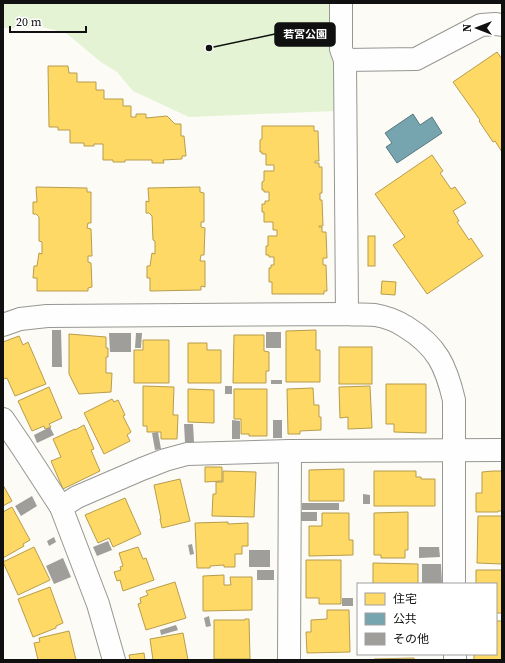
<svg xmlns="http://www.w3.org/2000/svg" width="505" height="663" font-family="'Source Serif 4','Noto Sans JP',serif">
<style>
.green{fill:#e3f3d3}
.homes{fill:#ffd966;stroke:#b79d4c}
.public{fill:#76a5af;stroke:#57787f}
.building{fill:#a09e9a}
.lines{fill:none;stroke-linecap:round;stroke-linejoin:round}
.minor-casing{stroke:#969693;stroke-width:24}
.minor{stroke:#fffefe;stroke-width:22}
.leader{fill:none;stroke:#101010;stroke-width:1.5}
.callout-dot{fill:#101010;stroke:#fff;stroke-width:1.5}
.callout{fill:#101010;stroke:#101010;stroke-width:1.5}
.callout-label{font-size:11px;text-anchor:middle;font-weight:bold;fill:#fff}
</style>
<rect width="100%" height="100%" fill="#fcfbf5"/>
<path class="green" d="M3,3H334L336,111L189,117L133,91L117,72L101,62L66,33L42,27L3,28Z"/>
<g class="homes">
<path d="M497,52L502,59V152L495,141L493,142L479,121L480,120L453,82Z"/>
<path d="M48,66H68L69,73H77V82H96V90H104V99H123V106H131V117H136V114H146V118L167,116L175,124H181V136H184L186,156H182V159L163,160L164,163H152V160H125V162H113V160H103V144H94V146H84V143H70V130H58V127H49Z"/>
<path d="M262,126H314V131H318L319,161H315V163H319V167H322V193H320V200H322L323,226H319V227H322V232H326L327,258H323V265H326L327,291H324V294H272V282H269V268H271V265H274V257H269V255H266V246H268V236H277V230H273V222H264V212H262V204H265V201H269V192H264V190H262V182L264,181V171H274V165H266V154H262V152H260V140L262,139Z"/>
<path d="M432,155L443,171L440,173L451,189L455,187L466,203L453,211L459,221L457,222L469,240L471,238L483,256L427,294L393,245L405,237L375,194Z"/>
<path d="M36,187L87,188V192H91V223H88L87,228L91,229L92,256H88V262L91,263L92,287L88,288V291H37V278H33L34,266H37L39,253L42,254V242L39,241V217L36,214H33V202H37Z"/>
<path d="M200,187V192L204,193V222H201V227L205,228L204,255H201L200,261H205V287L201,286V290L150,291V278H147V266H150L152,253L155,254V241L153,240L152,216L149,213H146V201L149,202L148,188Z"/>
<rect x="368" y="236" width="7" height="30"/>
<path d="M382,281L396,282L395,295L381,294Z"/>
<path d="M316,330V350H320V382H286V331Z"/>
<path d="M69,334L106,337V348H108V357H106V373H112L111,392L79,394L69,374Z"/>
<path d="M234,335H264V351L269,352V371H266V383H233Z"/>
<path d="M19,336L23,345L28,342L46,384L15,396L7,378L3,379V342Z"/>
<path d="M143,340H169V383H134V350H143Z"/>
<path d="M188,343H207V350H221V383H188Z"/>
<rect x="339" y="347" width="33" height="37"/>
<path d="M386,384H426V433L394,432V424H386Z"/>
<path d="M143,386L174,387L173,415H178L177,439H161V432H147V426H143Z"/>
<path d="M370,386L372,428L348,429V417L340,418L339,387Z"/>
<path d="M49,387L62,418L49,424L51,427L45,429L44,426L32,431L18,401Z"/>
<path d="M313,388L314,405H319V417H321V430L300,431V434H288L287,389Z"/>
<path d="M188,389L214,390V423L188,422Z"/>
<path d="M234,389H267V436H249V434H241V419H234Z"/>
<path d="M112,399L114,402L118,400L125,415L123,416L131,432L127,435L130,441L104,454L84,413Z"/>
<path d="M84,425L94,449L91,450L100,471L63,489L51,461L61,457L53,439L75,429V430Z"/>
<path d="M205,467H222V481L205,482Z"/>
<path d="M344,469V501H309V470Z"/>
<path d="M223,471L256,472L254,517L212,516L213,494H216V482H223Z"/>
<path d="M374,471H416V477H421V479H435V506H374Z"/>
<path d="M493,471H502V511H498V512H476V493H482V472Z"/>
<path d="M180,479L190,521L162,528L160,519H161L154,485Z"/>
<path d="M3,485L12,501L3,506Z"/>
<path d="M125,498L141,534L113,547L109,538L98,543L85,515Z"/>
<path d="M12,507L30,540L23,544L24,546L3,558V512Z"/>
<path d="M408,512V550H405V558H381V555H374V513Z"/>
<path d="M322,513H349V540H353V555L309,556V526H322Z"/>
<path d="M478,516H502V564L477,563Z"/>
<path d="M228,522V524L248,523V546H242V554H235V567H224V565L210,566V568H197L195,523Z"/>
<path d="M34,547L50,580L18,595L3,562Z"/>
<path d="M138,547L143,559L146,558L154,580L123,591L120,580L117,581L114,572L121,570L120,567L123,566L119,553Z"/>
<path d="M306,560H341V604H319V598H306Z"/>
<path d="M373,563L418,564V584H373Z"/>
<path d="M476,570H502V613H496V584H476Z"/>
<path d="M224,575V585H231L230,577H252V610L203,611V576Z"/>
<path d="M175,582L186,618L146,630L138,604L141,603L140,598L148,595L146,591Z"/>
<path d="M50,587L63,623L56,626V628L33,637L18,599Z"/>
<path d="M327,610H349L350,652L307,653L306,632H311V620L327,619Z"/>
<path d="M245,619H249L250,659H214V620H245Z"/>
<path d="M496,621H502V660H474V654H496Z"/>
<path d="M69,631L76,660H38L34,643L40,642L39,638Z"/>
<path d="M183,633L188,660H153L150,639Z"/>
<path d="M144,653L145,660H130L129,655Z"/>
<path d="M414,658V660H374V659Z"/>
</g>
<path class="public" d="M413,114L420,125L432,117L442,133L397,163L386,147L392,143L385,133Z"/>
<g class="building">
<path d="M52,330H61L62,367H52Z"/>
<rect x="266" y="332" width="15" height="16"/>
<path d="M109,333H131V352H110Z"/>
<path d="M136,333H142L141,348H135Z"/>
<rect x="271" y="380" width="11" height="4"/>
<rect x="225" y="386" width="7" height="8"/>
<path d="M232,420L240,421V439H232Z"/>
<rect x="273" y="420" width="9" height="18"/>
<path d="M184,424H193L194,442H185Z"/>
<path d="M50,427L54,435L37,443L34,435Z"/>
<path d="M158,432L161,449L155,450L152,433Z"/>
<path d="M363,494L370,495V504H363Z"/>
<path d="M32,496L37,506L21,516L15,506Z"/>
<rect x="302" y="503" width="37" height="7"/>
<rect x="301" y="512" width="16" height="9"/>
<path d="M54,537L56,542L49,546L47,541Z"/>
<path d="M108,541L112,550L97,556L93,547Z"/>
<path d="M192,544L194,554L190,555L188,545Z"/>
<path d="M419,547H439L440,557L419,558Z"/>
<rect x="249" y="550" width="21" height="17"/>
<path d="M63,558L71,577L54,584L46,566Z"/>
<path d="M422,564H441L442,583L422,584Z"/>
<rect x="257" y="570" width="17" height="10"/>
<rect x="342" y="598" width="11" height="8"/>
<path d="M209,616L211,626L206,627L204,618Z"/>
<path d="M176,625L178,630L161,635L160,630Z"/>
</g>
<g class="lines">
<g class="minor-casing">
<g id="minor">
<path d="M341,3V49L345,60L347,314"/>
<path d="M345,60L416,59L481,25L496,24L502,25"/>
<path d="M3,325L20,319L47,316L347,314C356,315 366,314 375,315C387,317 397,321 406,327C437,346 446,366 454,400V584"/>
<path d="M3,419L22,447L61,507L98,604L114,660"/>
<path d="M61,507L77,497L142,469L165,460L187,454L290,451L502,450"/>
<path d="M455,654V660"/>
<path d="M289,660L290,451"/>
</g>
</g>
<use href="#minor" class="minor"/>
</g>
<path class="leader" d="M209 48L275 34"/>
<circle class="callout-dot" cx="209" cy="48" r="4"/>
<rect class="callout" x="275" y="23" width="60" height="23" rx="4"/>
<g class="callout-label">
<text x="305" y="38">若宮公園</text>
</g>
<rect width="505" height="663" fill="none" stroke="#101010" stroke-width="8"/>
<rect x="357" y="583" width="140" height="72" fill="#ffffff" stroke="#9f9f9f"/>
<rect x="365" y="593" width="20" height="12" fill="#ffd966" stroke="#9f9f9f"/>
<text x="393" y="603" font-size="12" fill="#101010">住宅</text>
<rect x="365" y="613" width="20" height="12" fill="#76a5af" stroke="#9f9f9f"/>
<text x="393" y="623" font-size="12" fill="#101010">公共</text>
<rect x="365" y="633" width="20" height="12" fill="#a09e9a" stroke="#9f9f9f"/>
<text x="393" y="643" font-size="12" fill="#101010">その他</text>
<g transform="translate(477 28) rotate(270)" stroke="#ffffff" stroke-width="3" paint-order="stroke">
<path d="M0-3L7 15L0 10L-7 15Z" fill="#101010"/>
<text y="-6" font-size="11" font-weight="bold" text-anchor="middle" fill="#101010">N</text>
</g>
<path d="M10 26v6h76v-6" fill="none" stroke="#101010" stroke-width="2"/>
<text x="16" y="26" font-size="12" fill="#101010" stroke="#ffffff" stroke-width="3" paint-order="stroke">20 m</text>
</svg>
